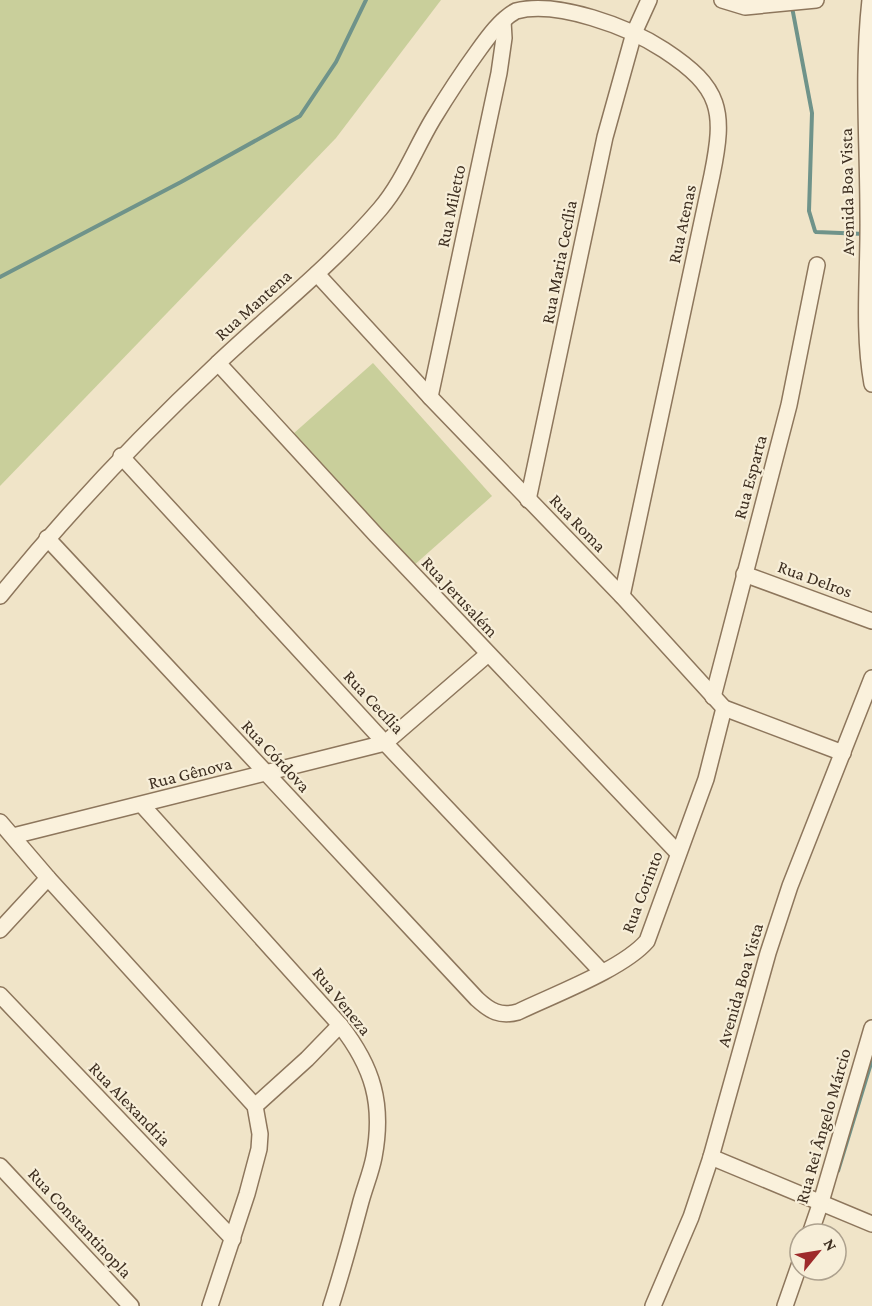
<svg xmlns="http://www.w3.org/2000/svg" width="872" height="1306" font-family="'Crimson Pro',serif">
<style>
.green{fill:#c9cf9b}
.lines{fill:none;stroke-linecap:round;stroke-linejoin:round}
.stream{stroke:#6f938a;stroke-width:4}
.minor-casing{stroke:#8d765c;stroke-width:18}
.minor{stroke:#faf1dc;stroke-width:15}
.labels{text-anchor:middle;stroke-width:4.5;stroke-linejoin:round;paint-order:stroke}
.street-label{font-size:18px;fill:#3d2e20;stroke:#f7eed8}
</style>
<rect width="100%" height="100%" fill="#f0e4c8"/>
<g class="green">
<path d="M0,0H441L336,138L0,486Z"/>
<path d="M373,363L492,496L412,567L293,434Z"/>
</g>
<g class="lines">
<g class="stream">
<path d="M792,7L812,113L809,211L815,231L816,232L865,234"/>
<path d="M0,277L181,182L300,116L336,62L366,0"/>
<path d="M838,1171L872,1060"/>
</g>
<g class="minor-casing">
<g id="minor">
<path d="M722,0L745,7L816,0"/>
<path d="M870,0C862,72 868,143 868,215C869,271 862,328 872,384"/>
<path d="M317,274L430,397L622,596L724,708L843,753"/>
<path d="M218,363L376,535L678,853"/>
<path d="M430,397L499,73L504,38L503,21"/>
<path d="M121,456L385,743L602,972"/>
<path d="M528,500L605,137L634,33L649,0"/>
<path d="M47,538L477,999C490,1011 500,1017 518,1012C553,995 623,969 647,941L706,779L724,708"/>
<path d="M744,574L872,621"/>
<path d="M0,596C68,512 138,438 217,364C271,313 331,266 380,209C403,182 415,149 433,119C447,96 462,73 478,51C488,37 501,19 516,11C557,0 629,27 664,50C722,88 725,111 712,175L622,596"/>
<path d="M713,697L789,405L817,265"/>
<path d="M142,805L340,1025C373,1067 384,1104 374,1157C371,1173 364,1189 360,1205C351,1239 342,1272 331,1306"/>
<path d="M0,822L48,878L255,1106L260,1134L259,1149L247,1194L210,1306"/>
<path d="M13,836L385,743L488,654"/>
<path d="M0,930L48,878"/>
<path d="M0,995L233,1239"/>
<path d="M255,1106L307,1059L340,1025"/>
<path d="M711,1157L872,1224"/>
<path d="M0,1166L131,1306"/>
<path d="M810,1234L821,1202L872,1028"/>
<path d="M653,1306L691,1217L711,1157L768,953L790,886L872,678"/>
<path d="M785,1306L800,1263"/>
</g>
</g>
<use href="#minor" class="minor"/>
</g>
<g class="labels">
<g class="street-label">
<text transform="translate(847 192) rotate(-91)" y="6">Avenida Boa Vista</text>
<text transform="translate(451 206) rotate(-78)" y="6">Rua Miletto</text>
<text transform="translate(682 224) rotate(-78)" y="6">Rua Atenas</text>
<text transform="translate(559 262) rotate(-79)" y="6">Rua Maria Cecília</text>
<text transform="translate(253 305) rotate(-42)" y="6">Rua Mantena</text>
<text transform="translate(750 477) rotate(-75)" y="6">Rua Esparta</text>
<text transform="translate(578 523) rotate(46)" y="6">Rua Roma</text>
<text transform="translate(815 579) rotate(20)" y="6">Rua Delros</text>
<text transform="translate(460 597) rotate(47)" y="6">Rua Jerusalém</text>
<text transform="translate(374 702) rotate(47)" y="6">Rua Cecília</text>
<text transform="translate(276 756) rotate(47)" y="6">Rua Córdova</text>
<text transform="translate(190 773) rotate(-14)" y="6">Rua Gênova</text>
<text transform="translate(642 892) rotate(-69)" y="6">Rua Corinto</text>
<text transform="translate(740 985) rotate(-74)" y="6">Avenida Boa Vista</text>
<text transform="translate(342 1001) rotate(51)" y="6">Rua Veneza</text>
<text transform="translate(130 1104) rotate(46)" y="6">Rua Alexandria</text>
<text transform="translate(823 1126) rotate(-74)" y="6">Rua Rei Ângelo Márcio</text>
<text transform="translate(80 1223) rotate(47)" y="6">Rua Constantinopla</text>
</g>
</g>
<g transform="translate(818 1252) rotate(60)"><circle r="28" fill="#f7eed8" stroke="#ada18e" stroke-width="1.5"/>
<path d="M0-4.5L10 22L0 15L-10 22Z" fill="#9e2a2b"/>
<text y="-9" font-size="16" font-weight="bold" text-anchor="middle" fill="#3d2e20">N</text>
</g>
</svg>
